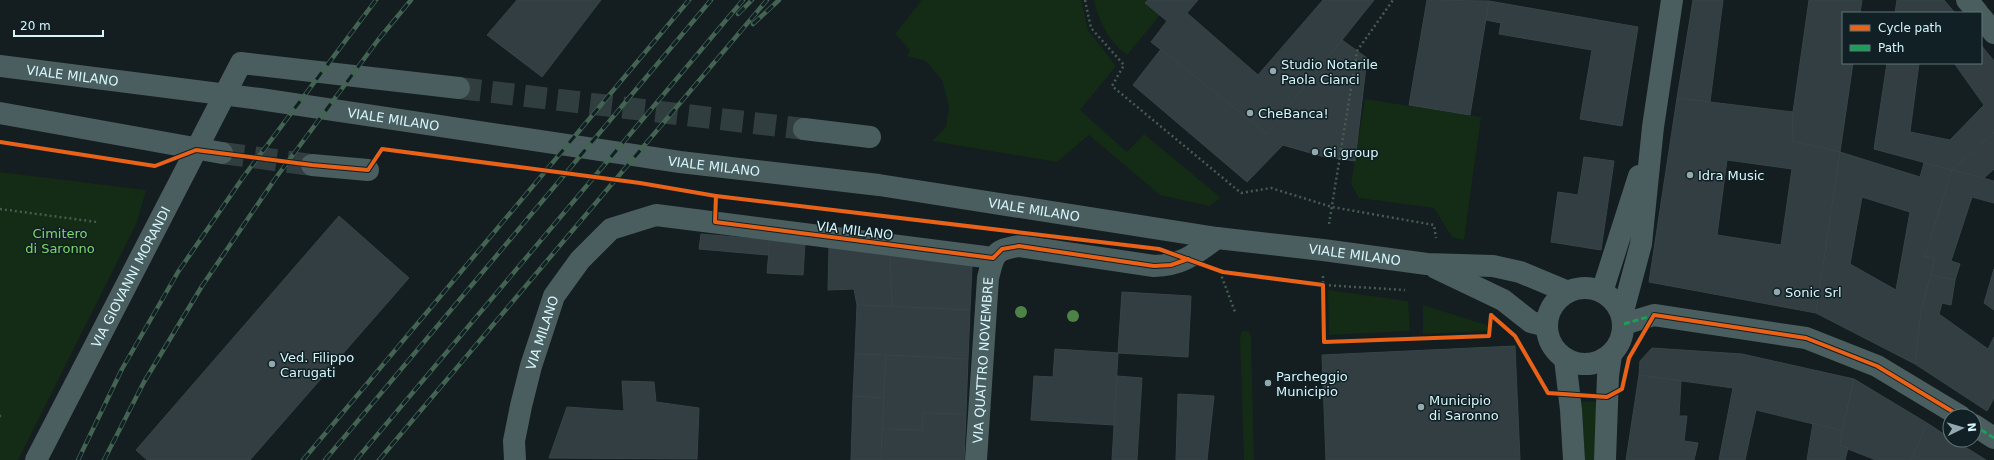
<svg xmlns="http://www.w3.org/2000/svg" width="1994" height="460" font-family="'DejaVu Sans',sans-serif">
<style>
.green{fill:#142b15}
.building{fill:#323e41;stroke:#374548;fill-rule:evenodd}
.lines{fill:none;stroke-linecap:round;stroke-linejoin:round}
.minor-tunnel{stroke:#313e40;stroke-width:22;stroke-dasharray:22 11;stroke-linecap:butt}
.path{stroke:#455c51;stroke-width:2.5;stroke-dasharray:2 3;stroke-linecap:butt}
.minor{stroke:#4a5d5f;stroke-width:22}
.rail-casing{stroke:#436452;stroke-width:4.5}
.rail{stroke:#102024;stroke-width:3;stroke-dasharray:9;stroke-linecap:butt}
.quiet{stroke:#1a9f57;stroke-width:3;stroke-dasharray:6 3;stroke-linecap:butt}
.cycleway-casing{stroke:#102024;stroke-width:6}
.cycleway{stroke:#ea6118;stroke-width:4}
.tree{fill:#4e8347}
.poi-dot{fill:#92aaaf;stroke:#102024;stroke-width:1.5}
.labels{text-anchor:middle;stroke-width:3;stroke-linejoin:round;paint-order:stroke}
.poi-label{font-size:13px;fill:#d6f6fc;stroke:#102024;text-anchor:start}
.street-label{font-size:13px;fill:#d6f6fc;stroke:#102024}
.park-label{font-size:13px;fill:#7ed767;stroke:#102024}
</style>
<rect width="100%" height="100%" fill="#141d1f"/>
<g class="green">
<path d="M922,0H1081L1088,30L1116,66L1080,110L1127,152L1144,134L1221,198L1209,206L1160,195L1089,135L1057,162L932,141L946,127L949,106L942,80L926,61L907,56L910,50L895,34Z"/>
<path d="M1094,0H1148L1145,4L1160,15L1127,55C1109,42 1099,22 1094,0Z"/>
<path d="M1365,99L1481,117L1464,240L1452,237L1434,208L1359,198L1351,184Z"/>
<path d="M0,172L146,190L137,222L18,460H0Z"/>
<path d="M1328,290L1408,301L1410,331L1329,335Z"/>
<path d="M1423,305L1487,325V331L1423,334Z"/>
<path d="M1242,331H1249L1251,337L1254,460H1244L1240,337Z"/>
<path d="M1581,401L1596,402L1597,460H1585Z"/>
</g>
<g class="building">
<path d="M517,0H601L542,77L487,35Z"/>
<path d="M1148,0H1198L1187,13L1258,75L1323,0H1374L1267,134L1151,42L1167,21L1145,3Z"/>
<path d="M1427,0L1489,1L1470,115L1409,105Z"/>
<path d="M1693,0H1723L1710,102L1677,98Z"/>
<path d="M1809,0H1862L1860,13H1843V63H1853L1840,152L1792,141L1793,112Z"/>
<path d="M1897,0H1944L1955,13H1895Z"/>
<path d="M1489,1L1638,27L1622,126L1580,119L1592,50L1499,34L1501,23L1486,20Z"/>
<path d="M1342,40L1367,58L1355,161L1321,156L1283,145L1247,182L1133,85L1161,49L1267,134Z"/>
<path d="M1981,45L1994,61V132L1952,170L1874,149L1887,63H1919L1910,132L1950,140L1984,105L1954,63H1981Z"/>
<path d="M1677,98L1793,112L1792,141L1840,152L1816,313L1649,282ZM1727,160L1792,169L1781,245L1717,235Z"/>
<path d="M1994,132V169L1984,178L1952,170Z"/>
<path d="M1840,152L1920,177L1924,163L1952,170L1925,256L1935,258L1921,311L1915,364L1816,313ZM1862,197L1910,212L1896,290L1850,264Z"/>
<path d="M1584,157L1614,161L1601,250L1551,242L1558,192L1578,195Z"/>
<path d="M1952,170L1994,181V203L1972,197L1951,261L1960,264L1955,280L1931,275L1935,258L1925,256Z"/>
<path d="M339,216L409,278L250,460H147L136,450Z"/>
<path d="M701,234L770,240L768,255L699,249Z"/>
<path d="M770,240L805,243L803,275L767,273Z"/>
<path d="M829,246L890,253L892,306L857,305L854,289L828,290Z"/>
<path d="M890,253L972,266L970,310L892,306Z"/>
<path d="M1994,269V310L1984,303Z"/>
<path d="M1931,275L1955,280L1951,305L1942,303L1939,314L1988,349L1994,337V398L1987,411L1915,364L1921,311Z"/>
<path d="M1122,292L1191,296L1188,357L1118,353Z"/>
<path d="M857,305L970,310L968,359L855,354Z"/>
<path d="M1515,346L1520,460H1326L1322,355Z"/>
<path d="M1652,348L1742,354L1854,379L1842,431L1756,410L1745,460H1719L1733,388L1639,375L1640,361Z"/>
<path d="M1055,349L1118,353L1114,425L1031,420L1034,376L1053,377Z"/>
<path d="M855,354L886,355L884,398L853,396Z"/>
<path d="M886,355L968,359L966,414L923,413L922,430L882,429Z"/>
<path d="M1639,375L1681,381L1679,416H1687L1684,441L1698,443L1694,460H1626Z"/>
<path d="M1117,376L1142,378L1137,460H1112Z"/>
<path d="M1854,379L1927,423L1911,460H1876L1840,446L1842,431Z"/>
<path d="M622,381L654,382L656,402L699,408L697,459L549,458L567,407L624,411Z"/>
<path d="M1178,394L1214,396L1207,460H1176Z"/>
<path d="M853,396L884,398L881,460H851Z"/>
<path d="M923,413L966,414L964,460H881L882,429L922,430Z"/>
<path d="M1813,423L1842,431L1840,446L1848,448L1845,460H1807Z"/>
<path d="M1927,423L1950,438V440H1954L1986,460H1911Z"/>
</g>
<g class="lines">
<g class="minor-tunnel">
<path d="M459,88L804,129"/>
<path d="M222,153L312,165"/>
</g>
<g class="path">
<path d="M1085,0L1091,28L1124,65L1112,86L1241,193L1271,188L1332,207L1434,225L1436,238"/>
<path d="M0,209L97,222"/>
<path d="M1329,224L1357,51L1393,0"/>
<path d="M1217,270L1323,285L1324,342L1489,336L1490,324"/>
<path d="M1220,272L1235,312"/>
<path d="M1323,276V285L1405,290"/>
<path d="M1520,346L1539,380"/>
<path d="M0,416H1"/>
</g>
<g class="minor">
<path d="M1967,0L1978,13"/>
<path d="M1981,17L1994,33"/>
<path id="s1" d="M0,66L260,99L680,162L879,185L1217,238L1323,250L1427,264L1493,266L1520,272L1568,292"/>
<path d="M0,113L222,153"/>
<path d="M804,129L870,137"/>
<path d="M312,165L368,170"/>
<path d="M1436,268L1503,300L1531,322L1547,326"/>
<circle cx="1585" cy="326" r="38"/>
<path d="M1602,292L1639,176"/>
<path d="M1622,315L1641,244L1653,127L1672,0"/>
<path d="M1624,324L1654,315L1806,338L1877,366L1960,416"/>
<path d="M1565,359L1571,410L1574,460"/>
<path d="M1974,425L1994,438"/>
<path id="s2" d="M36,460L241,63L459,88"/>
<path id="s3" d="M515,460L514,441L521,406L531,366L554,296L580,260L611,229L656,215L993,258"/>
<path id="s4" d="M976,460L988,278C994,254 994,250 1019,246L1154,266C1183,265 1195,254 1217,238"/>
<path d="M1605,460L1608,376L1611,355"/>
</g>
<g class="rail-casing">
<g id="rail">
<path d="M738,14L752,0"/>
<path d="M753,24L779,0"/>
<path d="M78,460L122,369L178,272L244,176L376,0"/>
<path d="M104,460L144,382L202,286L275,179L378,40L411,0"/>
<path d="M303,460L689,0"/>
<path d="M325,460L711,0"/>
<path d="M356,460L743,0"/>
<path d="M379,460L767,0"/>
</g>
</g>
<use href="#rail" class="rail"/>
<g class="quiet">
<path d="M1624,324L1654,315"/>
<path d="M1974,425L1994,438"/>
</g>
<g class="cycleway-casing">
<g id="cycleway">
<path d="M0,142L155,166L196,150L312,165L368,170L382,149L640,183L716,196L715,222L993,258L1002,249L1019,246L1154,266L1171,265L1188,259"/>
<path d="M716,196L1159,249L1223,272L1323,285L1324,342L1489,336L1491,315"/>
<path d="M1491,315L1515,336L1548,393L1607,397L1622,389L1629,358L1654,315L1806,338L1877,366L1960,416"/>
</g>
</g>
<use href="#cycleway" class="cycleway"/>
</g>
<g class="tree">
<circle cx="1021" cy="312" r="6"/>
<circle cx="1073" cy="316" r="6"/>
</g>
<g class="poi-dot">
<circle cx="1273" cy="71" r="4"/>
<circle cx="1250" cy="113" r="4"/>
<circle cx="1315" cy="152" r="4"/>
<circle cx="1690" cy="175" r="4"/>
<circle cx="1777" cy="292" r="4"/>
<circle cx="272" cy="364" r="4"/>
<circle cx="1268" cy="383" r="4"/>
<circle cx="1421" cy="407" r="4"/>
</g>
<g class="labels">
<g class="poi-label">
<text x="1281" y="69">Studio Notarile<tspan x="1281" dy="15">Paola Cianci</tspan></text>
<text x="1258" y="118">CheBanca!</text>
<text x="1323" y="157">Gi group</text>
<text x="1698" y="180">Idra Music</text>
<text x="1785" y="297">Sonic Srl</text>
<text x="280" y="362">Ved. Filippo<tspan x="280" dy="15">Carugati</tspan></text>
<text x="1276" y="381">Parcheggio<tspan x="1276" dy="15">Municipio</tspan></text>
<text x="1429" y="405">Municipio<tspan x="1429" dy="15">di Saronno</tspan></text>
</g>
<g class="street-label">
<text dy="5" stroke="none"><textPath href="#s1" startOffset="73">VIALE MILANO</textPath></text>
<text dy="5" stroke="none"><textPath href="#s1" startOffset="397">VIALE MILANO</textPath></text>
<text dy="5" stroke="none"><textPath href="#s1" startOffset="721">VIALE MILANO</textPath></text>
<text dy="5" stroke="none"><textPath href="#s1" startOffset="1044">VIALE MILANO</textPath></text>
<text transform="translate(855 230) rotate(7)" y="5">VIA MILANO</text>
<text dy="5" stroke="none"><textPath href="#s1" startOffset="1368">VIALE MILANO</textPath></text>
<text dy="5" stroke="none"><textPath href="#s2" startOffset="206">VIA GIOVANNI MORANDI</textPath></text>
<text dy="5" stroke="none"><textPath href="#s3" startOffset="131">VIA MILANO</textPath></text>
<text dy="5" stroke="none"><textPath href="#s4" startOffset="100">VIA QUATTRO NOVEMBRE</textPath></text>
</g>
<g class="park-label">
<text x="60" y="238">Cimitero<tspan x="60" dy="15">di Saronno</tspan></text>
</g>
</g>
<rect x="1842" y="12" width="140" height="52" fill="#102024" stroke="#5f767a"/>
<rect x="1850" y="25" width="20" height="6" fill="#ea6118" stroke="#5f767a"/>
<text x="1878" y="32" font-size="12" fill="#d6f6fc">Cycle path</text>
<rect x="1850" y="45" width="20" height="6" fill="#1a9f57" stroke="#5f767a"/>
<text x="1878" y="52" font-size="12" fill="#d6f6fc">Path</text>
<g transform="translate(1962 428) rotate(85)"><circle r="19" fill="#102024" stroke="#5f767a"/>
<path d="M0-3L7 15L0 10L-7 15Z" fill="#92aaaf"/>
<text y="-6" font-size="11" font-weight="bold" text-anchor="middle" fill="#d6f6fc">N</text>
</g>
<path d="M14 30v6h89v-6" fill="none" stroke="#d6f6fc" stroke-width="2"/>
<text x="20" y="30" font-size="12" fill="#d6f6fc" stroke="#102024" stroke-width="3" paint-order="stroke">20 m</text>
</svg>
